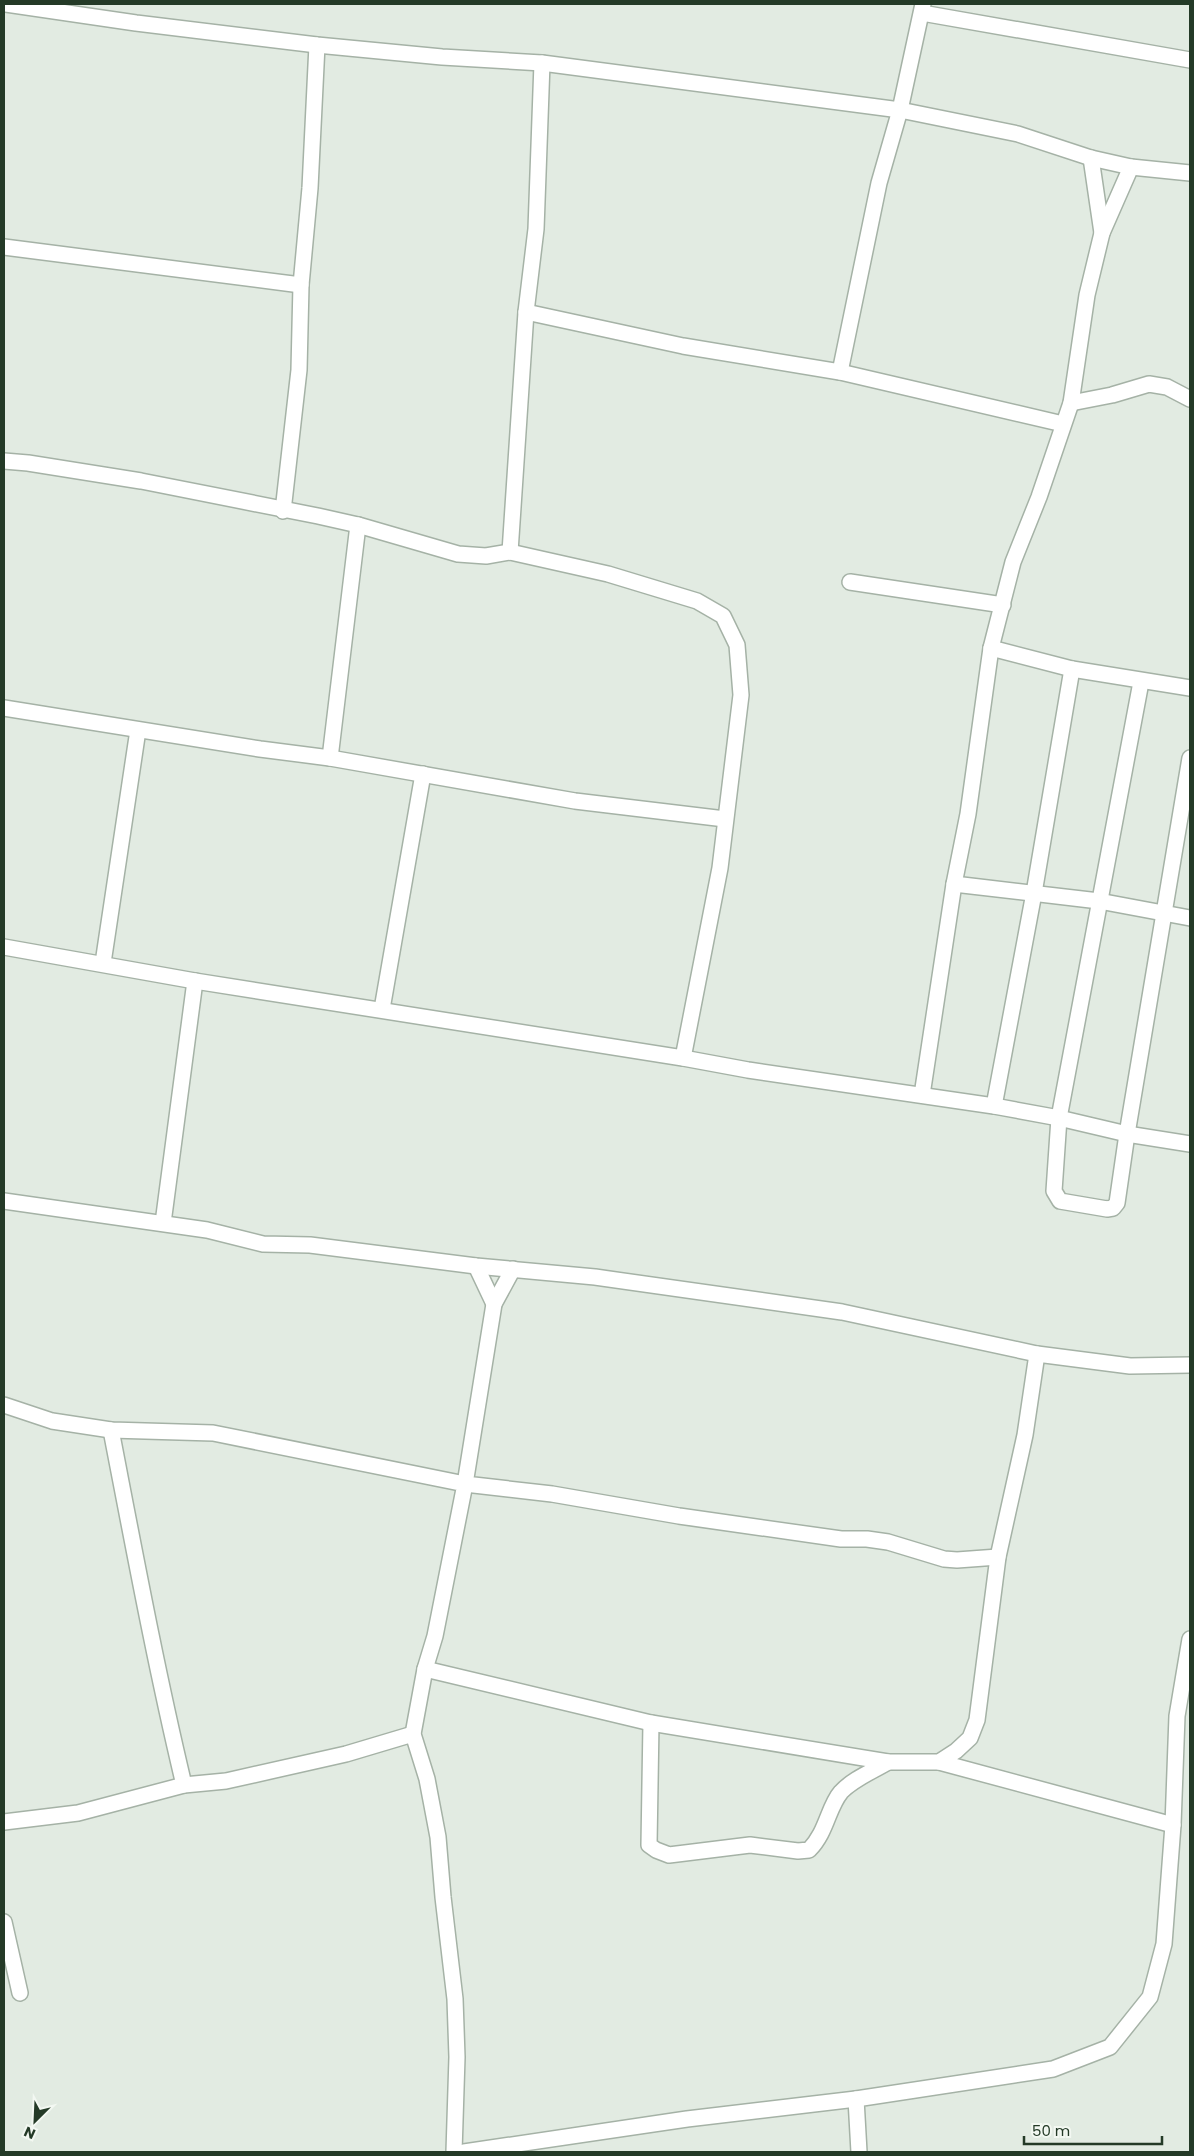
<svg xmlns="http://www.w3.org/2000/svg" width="1194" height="2156" font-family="Poppins,sans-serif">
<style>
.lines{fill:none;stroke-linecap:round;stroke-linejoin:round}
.minor-casing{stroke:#a5b2a6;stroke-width:18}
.minor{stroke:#fff;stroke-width:15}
</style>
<rect width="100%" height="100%" fill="#e2ebe2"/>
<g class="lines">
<g class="minor-casing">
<g id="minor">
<path d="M6,4L136,23L317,45L442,57L542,63L900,110L1018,134L1091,158L1131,167L1190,173"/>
<path d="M922,13L1190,60"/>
<path d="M1091,158L1102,233"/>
<path d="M4,247L301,285"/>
<path d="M526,312L683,346L840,372L1063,424"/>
<path d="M840,372L879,183L900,110L923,4"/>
<path d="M1071,403L1112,395L1149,384L1167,387L1190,399"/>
<path d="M4,461L28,463L141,481L318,516L358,525L458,554L486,556L510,552L608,574L697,601L723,616L737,645L741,695L720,868L683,1058"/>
<path d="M283,511L299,370L301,285L310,188L317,45"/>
<path d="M510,552L526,312L536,229L542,63"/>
<path d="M850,582L1003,605"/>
<path d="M991,648L1072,669L1190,688"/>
<path d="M1141,682L1059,1118L1054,1191L1060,1201L1107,1209L1113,1208L1117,1203L1127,1134L1190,758"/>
<path d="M4,708L260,749L330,758L575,801L725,819"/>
<path d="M330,758L358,525"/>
<path d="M954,884L1099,901L1190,918"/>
<path d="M4,947L195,981L683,1058L748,1070L994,1106L1059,1118L1127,1134L1190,1144"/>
<path d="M103,963L138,730"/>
<path d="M382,1009L423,774"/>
<path d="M922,1095L954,884L968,814L991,648L1013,562L1039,497L1071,403L1087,295L1102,233L1131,167"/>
<path d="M994,1106L1034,893L1072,669"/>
<path d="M4,1201L207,1230L263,1244L310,1245L476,1266L595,1277L842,1312L1037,1354"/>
<path d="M163,1223L195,981"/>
<path d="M476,1266L494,1304"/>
<path d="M513,1269L494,1304L465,1484L552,1494L679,1516L841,1539H867L888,1542L944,1559L957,1560L998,1557"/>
<path d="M4,1405L52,1421L111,1430L213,1433L465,1484L435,1636L425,1669L413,1734L427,1779L438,1837L443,1897L455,1999L457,2057L454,2152"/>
<path d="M111,1430C134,1549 156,1668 184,1785"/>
<path d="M425,1669L651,1723L888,1762H939L956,1751L970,1738L977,1720L998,1557L1025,1435L1037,1354L1130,1366L1190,1365"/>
<path d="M651,1723L649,1845L656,1850L669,1855L750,1845L798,1851L809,1850C827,1832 828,1807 841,1792C853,1779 873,1771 888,1762"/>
<path d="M939,1762L1173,1825"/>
<path d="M4,1822L78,1813L184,1785L226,1781L346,1754L413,1734"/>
<path d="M4,1922L20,1993"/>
<path d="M464,2152L687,2119L856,2099"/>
<path d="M859,2152L856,2099L1053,2069L1110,2047L1150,1997L1164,1944L1173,1825L1177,1716L1190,1639"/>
</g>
</g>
<use href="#minor" class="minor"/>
</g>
<rect width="1194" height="2156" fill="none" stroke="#243a27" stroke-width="10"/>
<g transform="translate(35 2121) rotate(204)" stroke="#f3f8f2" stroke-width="4" paint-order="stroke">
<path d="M0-4L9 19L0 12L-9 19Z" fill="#243a27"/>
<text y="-8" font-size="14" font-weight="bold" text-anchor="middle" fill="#243a27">N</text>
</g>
<path d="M1024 2136v8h138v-8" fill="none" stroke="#243a27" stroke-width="2.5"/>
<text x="1032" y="2136" font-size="15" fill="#243a27" stroke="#f3f8f2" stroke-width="4" paint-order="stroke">50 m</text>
</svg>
